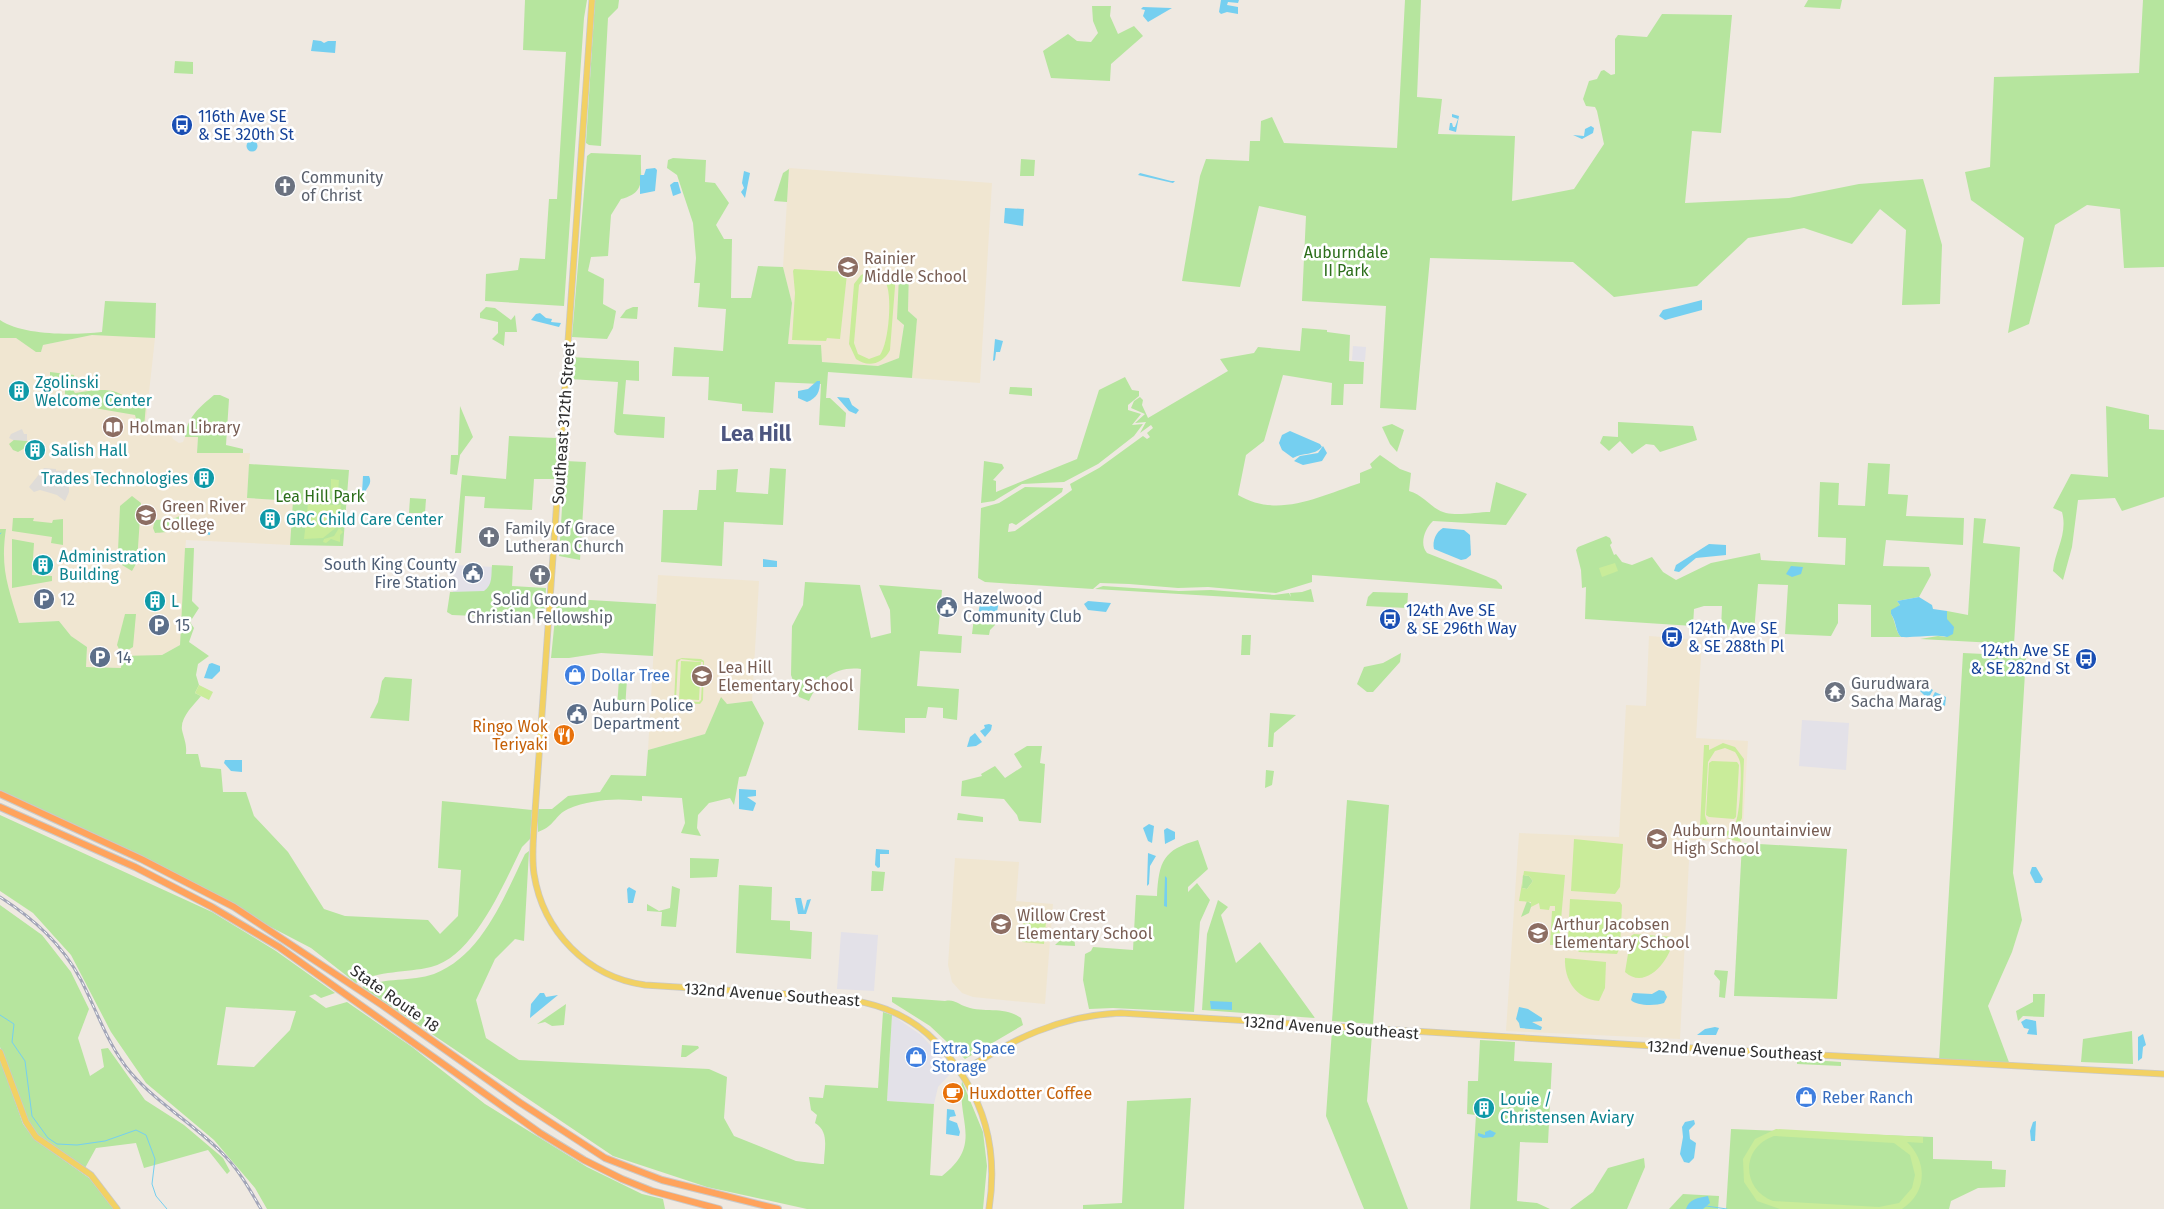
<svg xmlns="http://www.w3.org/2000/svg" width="2164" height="1209" font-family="'Fira Sans',sans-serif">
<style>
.industrial{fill:#e3e1e8}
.education{fill:#f0e6d1}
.green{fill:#b6e59e;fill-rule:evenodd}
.pitch{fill:#c9ec9a;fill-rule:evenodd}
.plaza{fill:#dfdcd8}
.water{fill:#75cff0}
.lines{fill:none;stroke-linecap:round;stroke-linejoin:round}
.stream{stroke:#75cff0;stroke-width:1}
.major-casing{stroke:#c9c9c9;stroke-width:7}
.highway-casing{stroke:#c9c9c9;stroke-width:8}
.major{stroke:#f2d163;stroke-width:5.5}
.highway{stroke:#ffa35c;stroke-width:6}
.rail-casing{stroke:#a3a6b8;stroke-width:3}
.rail{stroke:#fff;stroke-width:1;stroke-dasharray:4;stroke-linecap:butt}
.labels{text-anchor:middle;stroke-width:5;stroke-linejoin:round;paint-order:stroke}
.transit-label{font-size:16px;fill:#164399;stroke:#fff;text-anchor:start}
.worship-label{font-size:16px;fill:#5b616d;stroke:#fff;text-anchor:start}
.park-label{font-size:16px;fill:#2c6e1b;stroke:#fff}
.education-label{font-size:16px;fill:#785e54;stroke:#fff;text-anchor:start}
.culture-label{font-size:16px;fill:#0d838f;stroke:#fff;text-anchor:start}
.street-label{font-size:16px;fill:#2e2e2e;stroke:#fff}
.service-label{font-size:16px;fill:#4e5e75;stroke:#fff;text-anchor:start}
.shop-label{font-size:16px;fill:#366cbe;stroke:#fff;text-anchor:start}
.food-label{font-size:16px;fill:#c56008;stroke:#fff;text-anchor:end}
.district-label{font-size:21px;font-weight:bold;fill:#4d5680;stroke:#fff}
</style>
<rect width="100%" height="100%" fill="#efe9e1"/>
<g class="industrial">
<path d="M1353,346L1366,347L1365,361L1352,360Z"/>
<path d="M454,565L495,567L493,594L453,592Z"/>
<path d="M1802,720L1849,723L1846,770L1799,766Z"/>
<path d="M841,932L878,935L874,991L837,989Z"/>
<path d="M892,1015L921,1035L951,1068V1073L938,1087L934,1104L887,1101Z"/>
</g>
<g class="education">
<path d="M789,168L992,183L980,383L912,378L917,319L908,311L909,270L900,358L878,366L821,362V345L788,344L792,303L783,267Z"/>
<path d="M109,334L155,338L145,429L171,434L173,439L179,443L183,442L185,437H198L197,453H250L247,498L293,501L290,545L186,540L180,645L162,655L142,656L121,668L86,667L87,647L71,636L59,621L19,623L4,582L2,555L6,530L0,529V338H16L37,352H41L43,345L92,335Z"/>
<path d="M658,575L759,581L752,701L727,704L705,734L648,750Z"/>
<path d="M1649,636L1702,640L1696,738L1748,741L1742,843L1690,840L1680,1039L1506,1031L1519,833L1619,837L1626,705L1646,706Z"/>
<path d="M955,858L1019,862L1016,901L1053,904L1045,1004L973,997L962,993L952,982L948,965Z"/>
</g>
<g class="green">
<path d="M525,0H587L584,18L564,306L485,301L486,274L518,270L520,258L545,259L549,199H557L566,52L523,50Z"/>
<path d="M595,0H619L618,8L608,18L601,146L589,145L586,143Z"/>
<path d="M1405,0H1421L1417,97L1442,99L1438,134L1515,136L1512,201L1574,189L1604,144L1597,111L1595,107L1586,106L1583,99L1589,81L1597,79L1601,71L1604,70L1611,75L1615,74V39L1618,35L1647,37L1662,14L1732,15L1721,133L1692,131L1685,203L1789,198L1859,184L1923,179L1942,245L1940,304L1902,305L1906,230L1880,209L1852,244L1804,228L1748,238L1697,286L1614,297L1573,262L1430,258L1416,410L1380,408L1386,306L1302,301L1306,216L1259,206L1240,287L1182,281L1200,176L1206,159L1249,161L1250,141H1260L1261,121L1272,117L1284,143L1397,148Z"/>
<path d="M1808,0H1842L1840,9L1804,7Z"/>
<path d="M2143,0H2164V267L2124,268L2120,209L2087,205L2055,225L2029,324L2008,333L2024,238L1971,200L1965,172L1990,167L1994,77L2139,73Z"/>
<path d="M1092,6H1111L1110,16L1118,34L1134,26L1143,36L1111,64L1110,81L1051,78L1043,51L1068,34L1077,41L1091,42L1098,33L1093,21Z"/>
<path d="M175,61L193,62V74L174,73Z"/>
<path d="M591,153L641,155C640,179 647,192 621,199L611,215L608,256L591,257L588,271L604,279L603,304L616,311L613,328L607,339L572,337L587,156Z"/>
<path d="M673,158L706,160L705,182L715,183L729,203L716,225L724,239H732L731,298H751L758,266L783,267L792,303L788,344L821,345L822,362L878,366L899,358L904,325L897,319L899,276L909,270L908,311L917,319L912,378L828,372L826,398H830L846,413L845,427L819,425L821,384L775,382L773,413L742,411V404L708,400L709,377L672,376L674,347L723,351L726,309L698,307L700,283H694L696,258L693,223L677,175L667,168L668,160Z"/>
<path d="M1021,159L1035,160L1034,176H1020Z"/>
<path d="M789,169L787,202L774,201L783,173Z"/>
<path d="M105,301L156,303L155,338L92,335L43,345L41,352H36L16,338H0V320C24,336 74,335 102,332Z"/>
<path d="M486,307L495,308L511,320L515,315L517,332H505L504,346L492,339L498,333V322L480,318V313Z"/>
<path d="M633,307H638L637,319L620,318L626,310Z"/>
<path d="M1302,328L1327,330V332L1350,335L1349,361L1364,362L1363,384H1344L1343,405H1331L1332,383L1283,375L1264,441L1246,455L1238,495C1278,519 1320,496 1360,483V473L1372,468L1370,464L1380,455L1400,469L1411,473L1409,491C1424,495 1431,509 1446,513C1459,516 1477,512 1490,512L1496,482L1527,494L1506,525L1433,521C1425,528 1419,544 1427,553L1496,580L1502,586V589L1312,575V582L1276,593L1208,587L1178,588L1129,584L1100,583L1093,589L985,582L978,578L981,508L999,503L1025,487L1063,488L1062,492L1016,525L1012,523L1009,524L1008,532L1015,531L1072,490L1070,484L1099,468L1143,436L1147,439L1150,437L1147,433L1153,428L1151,425L1140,433L1146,422L1135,423L1145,414L1131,408L1134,401L1140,397L1143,400L1142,405L1148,418L1228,371L1220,359L1254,353L1258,347L1300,351Z"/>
<path d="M571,357L639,361V381L626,380L623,414L665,417L664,438L617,435L614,432L618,382L570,379Z"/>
<path d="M50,372L74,375L75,380L71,387L75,393C89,391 103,388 116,392C130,397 128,403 146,404L144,428L138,426L135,415L65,403V390L50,388Z"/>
<path d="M1125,377L1132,390L1139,391V396L1128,405V410L1141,414L1132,425L1143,424L1134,436L1098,464L1064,482L1022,484L994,501L981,503L984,461L1002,464L1004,468L993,480L996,481V492L1077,459L1099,390Z"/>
<path d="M1010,387L1032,388V396L1009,394Z"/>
<path d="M214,395H220L229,399L226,445L243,449V453H197L198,437H185C187,417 200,407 214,395Z"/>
<path d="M460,406L473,437L460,455L457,475L450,474L451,455H458Z"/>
<path d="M2106,406L2149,415V429L2164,430V497L2122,511L2115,498L2078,500L2072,547L2063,580L2053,571C2055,550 2068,534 2062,512L2053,508L2071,474L2108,477Z"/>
<path d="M1618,422L1693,426L1697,440L1660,452L1654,445L1646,444L1632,454L1620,441L1609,451L1600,443L1603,436L1618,437Z"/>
<path d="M1392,424L1404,430L1397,452L1390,444L1382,427Z"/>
<path d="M509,436L556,438V479H534L532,510L484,508L485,497L465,496L461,553H455L462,475L506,479Z"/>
<path d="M15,439L28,441L25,448L18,452L13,450L9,444Z"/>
<path d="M565,461L586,462L580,560L559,556Z"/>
<path d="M1868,463L1890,464L1888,494L1908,495L1906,516L1964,518L1963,545L1886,540L1883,566L1929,567L1931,575L1919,597L1897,601L1900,605L1891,614C1896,622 1895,631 1901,637H1871V605L1838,604V623L1831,636L1785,634L1788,585L1758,584L1754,632L1721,629L1722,606H1704L1694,609L1693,626L1585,619L1586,587L1582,588L1581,570L1576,550L1578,547L1606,536L1610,538L1612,543L1610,545L1614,555L1616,554L1622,562L1632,565L1652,557L1663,572L1676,580L1711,563L1760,553L1761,560L1845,565L1846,538L1818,537L1820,482L1839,483L1838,505L1865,506Z"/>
<path d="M249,464L349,470L343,546L290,545L293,501L247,498Z"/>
<path d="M770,468L786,469L783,525L724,522L722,566L661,562L663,510H697L699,490H716L717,470L738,469L736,492L768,494Z"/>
<path d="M132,496L141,503L137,562L132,571L122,565L124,553L118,551L120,506Z"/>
<path d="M410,498L426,499L425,513H409Z"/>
<path d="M182,515H187L189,522C182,532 166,532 155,533L153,528L155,520L173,519Z"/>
<path d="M13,518H34L33,521L52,523L53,520L63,519V545L51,543L52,537L12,531Z"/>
<path d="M1974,518L1986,519L1983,543L2020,547L2014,644L1920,639L1938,636L1947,637V611L1968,615Z"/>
<path d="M0,529H6C0,568 8,587 19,623L59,621L71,636L87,647L86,667L121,668L122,656L162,655L180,645L185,548H194L192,601L199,608L190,622L194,628L189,642L209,656L198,664L196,675L199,685L195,693L201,696C194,705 180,717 182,730C184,739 187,744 186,754H198L201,767L221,769L223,792H246L254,816L288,852L324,909L345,916L428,920L440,934L458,916L461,870L438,868L442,801L532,810L530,839L522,847C504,883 474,957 431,967C406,973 379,970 356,983L311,948L77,826L0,793Z"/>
<path d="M12,539L34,543L32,575L52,576V581L12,588Z"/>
<path d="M492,565L513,566L512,586L546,588L544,619L452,615L447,612L450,592L484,591C493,585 491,575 492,565Z"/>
<path d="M805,582L860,585L871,638L891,633L890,610L879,585L942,590L938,634L962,636L961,653L920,651L917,686L959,689L957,720L943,718V708L928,707L926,718H905V733L858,730L861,669C836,666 819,679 809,701L799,697L791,675L792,626L803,605Z"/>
<path d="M1103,586L1179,591L1211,590L1274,595L1289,593L1291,597L1290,593L1302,592L1311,589L1314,602L1095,589Z"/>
<path d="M1373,592L1408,593L1407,608L1366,606L1368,597Z"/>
<path d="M557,598L656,604L653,656L601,653L569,658H551Z"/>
<path d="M125,614H136L133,647L128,650L119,649L117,645Z"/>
<path d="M974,618L993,619L995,625L990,630L989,635L972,634Z"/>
<path d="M1242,635H1251L1250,655H1241Z"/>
<path d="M1401,653L1400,662L1373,692H1367L1357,684L1364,667L1383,663Z"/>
<path d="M1963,653L2026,656L2013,873L2022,920L2012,952L1988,1006L2010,1065L1939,1061Z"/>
<path d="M385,677L412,679L409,721L370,718L378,702L382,681Z"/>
<path d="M619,678L627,679L625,709H617Z"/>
<path d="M721,697L727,704L752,701L764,723L746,776L739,777L734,805L730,798L709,803L698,815L697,828L701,836L681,833L685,823L682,798L642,796V801C617,798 592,799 568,809C555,815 555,826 538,832V809H552L568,796L600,792L611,775L646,776L648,750L705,734Z"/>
<path d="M1270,713L1296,715L1274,733L1273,747H1268Z"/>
<path d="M1027,746H1042L1040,763L1045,764L1041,823L1019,821L1017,815L1004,799L961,796L962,781L982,776L981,774L995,766L1005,778L1022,767L1014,754Z"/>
<path d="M1266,770L1274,771L1272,785L1265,788Z"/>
<path d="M1347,800L1389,805L1373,1024L1332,1021Z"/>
<path d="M958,813L983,817V822L957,820Z"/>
<path d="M0,815L212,912L276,951L335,993L321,998L315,994L309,996L326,1008L347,1002L412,1047L485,1104L587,1167L642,1194L663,1199L665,1209H267L255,1188L214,1140L146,1083L111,1032L71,955L33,913L0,891ZM226,1007L296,1011L290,1030L254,1067L217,1065Z"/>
<path d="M1198,840L1208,869L1188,887V892L1197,883L1210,900L1200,922L1194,1012L1113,1008L1089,1009L1083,980L1085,954L1091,951L1093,947L1133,950L1136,895L1157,896C1159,861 1163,850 1198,840Z"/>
<path d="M1742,843L1847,849L1837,999L1734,996Z"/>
<path d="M529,851L524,941L515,939L495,959L476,1000L486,1038L519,1060L709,1069L727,1077L724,1118L734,1136L796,1161L821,1164H824C824,1149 830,1132 815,1123L817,1115L811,1110L809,1097L823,1098L825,1085L878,1088L883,1012L892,1015L887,1101L934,1104L930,1175L942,1176C983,1144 957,1122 962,1081L983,1132L987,1166L983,1209H807L707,1187L613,1156L362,987C385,977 411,982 434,974C482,956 504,897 525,854Z"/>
<path d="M690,858L719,859L717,877L690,878Z"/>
<path d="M872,871L885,872L883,891H871Z"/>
<path d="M1523,875L1529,876L1533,881L1527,889L1522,888Z"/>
<path d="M739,885L772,887L771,920L790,921V930L812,932L811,959L736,953Z"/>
<path d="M672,886L680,889L676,927L661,926L662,912L647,911V904L659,911L670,908Z"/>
<path d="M1218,900L1228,907L1221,915L1236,963L1260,942L1315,1018L1202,1010L1207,934Z"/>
<path d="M1527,901L1532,904L1529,913L1521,917Z"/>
<path d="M0,905L42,935L71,972L89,1009L78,1038L90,1076L104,1067L101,1049L108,1048L145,1100L184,1125L223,1158L230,1171L227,1174L208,1150L144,1168L136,1143L96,1148L85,1168L38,1135L28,1121L0,1047Z"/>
<path d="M1068,933L1074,935L1075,946L1055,945Z"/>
<path d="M1715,970L1728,971L1725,998L1719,997L1720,981L1714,974Z"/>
<path d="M2033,994H2045L2044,1017L2023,1016L2018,1021L2016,1011L2033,1002Z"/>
<path d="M892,997L945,1001C955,999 957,1004 967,1007C984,1013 1005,1006 1021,1018L1023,1025L965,1059L930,1026L892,1002Z"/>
<path d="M566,1004L564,1025L552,1026L545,1022L537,1024Z"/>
<path d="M1332,1030L1372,1034L1367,1101L1408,1209H1364L1326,1116Z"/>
<path d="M2132,1031L2133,1064L2081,1062L2083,1039Z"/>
<path d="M1480,1040L1515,1042L1514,1061L1552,1063L1548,1143L1520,1142L1517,1201L1537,1203L1550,1209H1470L1476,1115L1467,1114L1468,1081H1478Z"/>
<path d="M682,1045L698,1046L699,1048L686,1057H681Z"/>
<path d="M0,1058L23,1124L34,1139L89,1178L114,1209H0Z"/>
<path d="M1797,1059L1841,1062V1066L1797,1064Z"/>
<path d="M1191,1098L1184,1209H1083V1205L1122,1203L1127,1101Z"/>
<path d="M1731,1129L1933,1137V1159L1992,1161V1169L2006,1170L2005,1187L1978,1188L1951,1201L1949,1209H1726Z"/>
<path d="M1644,1158L1645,1167L1627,1209H1570L1593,1192L1608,1168Z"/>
<path d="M1683,1194L1719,1196L1718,1209H1669Z"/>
</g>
<g class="pitch">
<path d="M794,269L845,272L847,274L840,339L827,338L826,341L792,340L795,293L793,271Z"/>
<path d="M873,270L886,275L896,274L890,350C883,364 868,368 856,359L849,344L854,284L861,275ZM874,275L885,281C893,293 889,343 880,355L869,359L858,354L854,343L859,285L863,280Z"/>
<path d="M331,479L339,480L338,492L331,491Z"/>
<path d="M308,504L341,505L338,526L323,538L304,539Z"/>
<path d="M339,528L343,532L340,535V542L331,539L326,543L323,542L324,539L334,536Z"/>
<path d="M1615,563L1618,571L1602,577L1599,568Z"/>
<path d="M682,658L701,659L704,661L703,700L700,704L674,703L676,660ZM681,659L703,662L701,700L699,702L676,700L678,662Z"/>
<path d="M681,661L701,662L699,700L679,699Z"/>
<path d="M199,685L213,692L209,700L195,693Z"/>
<path d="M1723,743L1735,747L1744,759L1742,818L1737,829L1741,842L1728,839L1732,834L1724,837L1714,836L1703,840L1705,829L1700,827L1704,745H1709V750ZM1725,748L1735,752C1737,755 1739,758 1740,762C1742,772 1740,815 1735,824C1726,840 1707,829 1705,815L1708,762L1715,751Z"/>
<path d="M1712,761L1737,762L1739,765L1736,817L1734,819L1709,817L1706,815L1709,763Z"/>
<path d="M1574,839L1623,844L1620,887L1615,894L1571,891Z"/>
<path d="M1524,871L1565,875L1559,942L1555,945H1550L1552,911H1555V906H1550L1549,910L1540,909L1539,903L1531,907V902L1519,901ZM1523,875L1529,876L1533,881L1527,889L1522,888Z"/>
<path d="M1570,899L1620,902L1622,905L1620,947L1617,954L1579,952L1568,939Z"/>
<path d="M1025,908L1047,910L1044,944L1022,942Z"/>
<path d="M1634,934L1674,937C1672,957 1647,992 1625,972L1628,954L1630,952L1631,936Z"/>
<path d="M1565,958L1606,962L1605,988L1599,1001C1576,999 1564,980 1565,958Z"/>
<path d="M1776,1129L1923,1137V1143L1907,1142C1928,1162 1927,1193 1902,1209H1780L1757,1201L1744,1182L1743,1159L1755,1139ZM1774,1136L1894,1143L1910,1155L1915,1175L1912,1188L1899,1203L1879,1207L1773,1201C1741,1189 1741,1147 1774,1136Z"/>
</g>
<g class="plaza">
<path d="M22,429L24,434H27V441L13,440L9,438L11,434Z"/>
<path d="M44,468L56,469V471L69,470V492L65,501L57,495L47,492L40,490L34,492L29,487Z"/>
</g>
<g class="water">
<path d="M1221,0H1239L1238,3L1228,2L1227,5L1238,7V14L1227,12L1221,14L1219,12Z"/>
<path d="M1143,7L1171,8H1172L1148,22L1143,16L1145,10L1141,9Z"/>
<path d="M313,40L321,41L324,43L328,41H336L335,53L311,51Z"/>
<path d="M1452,114L1459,116L1456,132L1449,130L1450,123H1452L1453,127H1455L1458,119L1452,117Z"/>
<path d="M1591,126L1594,128L1593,133L1582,139L1573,135L1584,136L1585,129Z"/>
<circle cx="252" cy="146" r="5.5"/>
<path d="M655,168L657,170L655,191L640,194V175H644L646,169Z"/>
<path d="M744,171L750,173L745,198L741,192L744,188L742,183Z"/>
<path d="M1140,173L1171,181H1175L1173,183L1138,175Z"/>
<path d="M674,182H678L681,193L673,196L670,185Z"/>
<path d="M1005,208L1024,209L1023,226L1004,223Z"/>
<path d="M1702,300V310L1665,320L1659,316L1663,310Z"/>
<path d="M540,313L546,318L552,319L551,322L561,323L559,327L531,320L536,314Z"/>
<path d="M995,339L1003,341L1000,352H996L995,360L993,361Z"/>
<path d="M817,381H820C820,392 817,398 807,402L798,398V391L808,389Z"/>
<path d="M837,397L849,398L852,405L859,410L856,414L849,411Z"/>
<path d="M1290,431L1320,444L1322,447C1314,456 1303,452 1293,458L1282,450L1279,443L1282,435Z"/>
<path d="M1323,446L1327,453L1322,461L1303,465L1294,461L1300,456L1318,453Z"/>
<path d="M363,476H369C373,484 366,488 364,494L362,493Z"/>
<path d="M202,523L211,524L210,535L199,533V530L210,529L203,527Z"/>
<path d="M1443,528L1464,530L1470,535L1471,555L1466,559L1461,560L1434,549C1432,541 1436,532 1443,528Z"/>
<path d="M1709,544L1726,545V555L1696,558L1679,572L1674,571L1676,565Z"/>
<path d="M763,559L777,561V567H763Z"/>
<path d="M1791,566L1803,567L1801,574L1792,577L1786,574Z"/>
<path d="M1919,597L1932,605L1933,609L1947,611V619L1954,627L1953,634L1947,637C1932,634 1916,638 1901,637C1895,631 1897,623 1891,614V610L1900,605L1897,601Z"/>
<path d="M983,601H999L996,617L978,616L980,603Z"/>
<path d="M1088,601L1111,603L1106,612L1088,610L1084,604Z"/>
<path d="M212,663L220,666V671L212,679L204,678L209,664Z"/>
<path d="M1921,683L1933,690L1928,699L1918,689Z"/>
<path d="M1935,692L1946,697L1945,706L1931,700Z"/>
<path d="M989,724L992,725L991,730L985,737L980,731L985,728L984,725Z"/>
<path d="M975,733L982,742L976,746L967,747L970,737Z"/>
<path d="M225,760H242V772L231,771L224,763Z"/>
<path d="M739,789L756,790V796L747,797L756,803L753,811L739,809Z"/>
<path d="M1149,824L1154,826L1152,843L1148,841L1143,828Z"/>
<path d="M1167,828L1175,832V839L1165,844L1164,830Z"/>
<path d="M876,849L889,850V854H880V867L878,868L875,865Z"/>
<path d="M1148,853L1156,856L1150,866L1149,884L1147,886Z"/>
<path d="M2032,867H2036L2043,879L2041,883H2035L2030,873Z"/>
<path d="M1165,876L1167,878V907L1164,906Z"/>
<path d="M629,887L636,891L633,903H628L627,889Z"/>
<path d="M795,898H801L804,911L807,900L811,899L806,914H798Z"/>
<path d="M1659,990L1664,991L1667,997L1664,1003C1656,1006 1636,1006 1631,1000L1633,993L1652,994Z"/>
<path d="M540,993H544L546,997L558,995L530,1018L531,1004Z"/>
<path d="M1210,1001L1232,1002V1010L1211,1009Z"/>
<path d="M1519,1007L1528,1009L1542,1018V1021L1532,1022L1542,1027L1541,1030L1520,1028L1519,1023L1516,1019Z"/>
<path d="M2026,1019L2036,1021L2037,1035L2027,1034L2029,1029L2024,1028L2021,1022Z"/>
<path d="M1715,1027L1719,1028L1716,1035H1697L1705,1029Z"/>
<path d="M2143,1034L2146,1045L2143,1047L2142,1058L2138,1061V1037Z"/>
<path d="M947,1109L954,1110L956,1116L950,1117L949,1120L957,1123L960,1132L959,1136L946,1134Z"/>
<path d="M1694,1120L1695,1124L1689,1130L1690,1139L1696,1143L1694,1158L1689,1163L1684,1162L1680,1154L1683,1137L1682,1127L1685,1122Z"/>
<path d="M2036,1121L2035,1141H2031L2030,1131L2033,1122Z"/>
<path d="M1490,1130L1496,1133L1493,1137L1483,1138L1478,1136V1133L1485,1135V1132Z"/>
<path d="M1708,1196L1710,1203L1703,1209H1686C1689,1199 1698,1198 1708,1196Z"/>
</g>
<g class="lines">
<g class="stream">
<path d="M0,534L1,533"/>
<path d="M0,1015L14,1024L12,1042L25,1061L32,1116L48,1138L57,1144L77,1145L105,1141L136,1130L146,1135L155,1159L152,1184L156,1196L167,1209"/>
<path d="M1706,1206L1727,1209"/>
</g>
<g class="major-casing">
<g id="major">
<path d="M592,0L535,813C534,833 531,854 534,874C543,931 587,977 645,985C686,988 728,990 770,993C859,998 915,998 966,1081C990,1120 996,1164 989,1209"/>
<path d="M0,1052L26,1122L36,1137L91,1175L117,1209"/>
<path d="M961,1073C1010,1040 1061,1015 1121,1013L1637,1045L2164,1074"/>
</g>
</g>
<g class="highway-casing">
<g id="highway">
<path d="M0,794L141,859L234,907L382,1005L519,1102L605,1158L662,1180L778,1209"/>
<path d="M0,807L135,867L212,907L279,947L540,1133L584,1160L622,1179L652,1191L719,1209"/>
</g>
</g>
<use href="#major" class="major"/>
<use href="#highway" class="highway"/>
<g class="rail-casing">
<path id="rail" d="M0,897C34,919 62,944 81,980C97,1011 108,1046 131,1073C157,1103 192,1123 220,1151C237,1167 249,1188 261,1209"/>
</g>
<use href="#rail" class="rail"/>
</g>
<defs>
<g id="bus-disc" transform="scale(1.125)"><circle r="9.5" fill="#1a4fb4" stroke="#fff"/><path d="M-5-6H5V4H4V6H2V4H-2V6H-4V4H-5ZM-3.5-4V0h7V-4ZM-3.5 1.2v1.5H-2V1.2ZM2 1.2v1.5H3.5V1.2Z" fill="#fff"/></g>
<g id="church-disc" transform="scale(1.125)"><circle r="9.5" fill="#6b7280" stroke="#fff"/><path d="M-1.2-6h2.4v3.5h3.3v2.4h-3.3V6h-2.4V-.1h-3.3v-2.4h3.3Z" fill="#fff"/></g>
<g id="school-disc" transform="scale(1.125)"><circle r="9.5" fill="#8d6e63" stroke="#fff"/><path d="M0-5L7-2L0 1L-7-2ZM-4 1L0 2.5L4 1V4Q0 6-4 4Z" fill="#fff"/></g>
<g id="building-disc" transform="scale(1.125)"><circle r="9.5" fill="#0f9aa8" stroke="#fff"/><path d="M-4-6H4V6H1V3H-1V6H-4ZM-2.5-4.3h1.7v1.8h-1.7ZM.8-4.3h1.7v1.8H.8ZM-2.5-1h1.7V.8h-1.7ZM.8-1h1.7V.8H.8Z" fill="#fff"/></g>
<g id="library-disc" transform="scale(1.125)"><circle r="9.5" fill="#8d6e63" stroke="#fff"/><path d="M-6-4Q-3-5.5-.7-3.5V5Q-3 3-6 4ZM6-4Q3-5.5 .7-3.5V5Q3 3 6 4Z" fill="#fff"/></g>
<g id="university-disc" transform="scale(1.125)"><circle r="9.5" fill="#8d6e63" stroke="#fff"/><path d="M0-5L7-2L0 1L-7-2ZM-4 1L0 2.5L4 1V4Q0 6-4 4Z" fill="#fff"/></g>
<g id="civic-disc" transform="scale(1.125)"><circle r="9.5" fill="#5c6f8a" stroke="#fff"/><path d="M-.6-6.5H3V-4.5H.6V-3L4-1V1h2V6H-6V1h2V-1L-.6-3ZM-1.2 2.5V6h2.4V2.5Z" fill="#fff"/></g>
<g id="parking-disc" transform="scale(1.125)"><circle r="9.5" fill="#5c6f8a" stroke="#fff"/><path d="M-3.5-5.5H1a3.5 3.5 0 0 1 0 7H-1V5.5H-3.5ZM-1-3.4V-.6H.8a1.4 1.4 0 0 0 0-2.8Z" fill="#fff"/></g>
<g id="shop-disc" transform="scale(1.125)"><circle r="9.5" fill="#3f7fe0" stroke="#fff"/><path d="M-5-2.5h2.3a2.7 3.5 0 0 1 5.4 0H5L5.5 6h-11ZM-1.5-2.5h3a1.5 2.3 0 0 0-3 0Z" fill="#fff"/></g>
<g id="temple-disc" transform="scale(1.125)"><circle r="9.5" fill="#6b7280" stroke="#fff"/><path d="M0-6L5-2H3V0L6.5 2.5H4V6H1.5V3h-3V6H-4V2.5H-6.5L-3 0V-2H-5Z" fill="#fff"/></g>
<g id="restaurant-disc" transform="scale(1.125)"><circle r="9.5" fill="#e8710a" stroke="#fff"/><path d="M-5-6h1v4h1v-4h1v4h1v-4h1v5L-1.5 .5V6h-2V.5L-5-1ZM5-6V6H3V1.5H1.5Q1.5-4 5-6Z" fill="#fff"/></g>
<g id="cafe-disc" transform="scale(1.125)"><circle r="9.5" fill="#e8710a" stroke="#fff"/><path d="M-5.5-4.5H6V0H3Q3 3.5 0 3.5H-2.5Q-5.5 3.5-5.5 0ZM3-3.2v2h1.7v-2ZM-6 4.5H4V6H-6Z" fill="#fff"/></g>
</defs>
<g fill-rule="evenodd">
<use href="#bus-disc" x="182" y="125"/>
<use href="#church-disc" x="285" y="186"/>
<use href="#school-disc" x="848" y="267"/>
<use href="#building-disc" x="19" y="391"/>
<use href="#library-disc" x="113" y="427"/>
<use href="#building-disc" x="35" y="450"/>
<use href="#building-disc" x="204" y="478"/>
<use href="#university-disc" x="146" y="515"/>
<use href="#building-disc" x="270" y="519"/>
<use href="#church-disc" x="489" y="537"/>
<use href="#building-disc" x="43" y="565"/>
<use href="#civic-disc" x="473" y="573"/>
<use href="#church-disc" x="540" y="575"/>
<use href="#parking-disc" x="44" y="599"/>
<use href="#building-disc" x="155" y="601"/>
<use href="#civic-disc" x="947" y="607"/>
<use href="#bus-disc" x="1390" y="619"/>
<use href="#parking-disc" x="159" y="625"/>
<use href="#bus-disc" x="1672" y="637"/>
<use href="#parking-disc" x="100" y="657"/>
<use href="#bus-disc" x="2086" y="659"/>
<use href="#shop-disc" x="575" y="675"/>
<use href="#school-disc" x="702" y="676"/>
<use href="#temple-disc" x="1835" y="692"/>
<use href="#civic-disc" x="577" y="714"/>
<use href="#restaurant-disc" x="564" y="735"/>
<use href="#school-disc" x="1657" y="839"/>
<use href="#school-disc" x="1001" y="924"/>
<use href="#school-disc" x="1538" y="933"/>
<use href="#shop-disc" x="916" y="1057"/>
<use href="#cafe-disc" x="953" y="1093"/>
<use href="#shop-disc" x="1806" y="1097"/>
<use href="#building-disc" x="1484" y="1108"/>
</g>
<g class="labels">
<g class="transit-label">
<text x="198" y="122">116th Ave SE<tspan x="198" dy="18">&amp; SE 320th St</tspan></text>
<text x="1406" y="616">124th Ave SE<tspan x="1406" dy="18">&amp; SE 296th Way</tspan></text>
<text x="1688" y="634">124th Ave SE<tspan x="1688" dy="18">&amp; SE 288th Pl</tspan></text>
<text x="2070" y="656" text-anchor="end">124th Ave SE<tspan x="2070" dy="18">&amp; SE 282nd St</tspan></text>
</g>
<g class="worship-label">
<text x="301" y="183">Community<tspan x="301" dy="18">of Christ</tspan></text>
<text x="505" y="534">Family of Grace<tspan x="505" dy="18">Lutheran Church</tspan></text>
<text x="540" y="605" text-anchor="middle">Solid Ground<tspan x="540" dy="18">Christian Fellowship</tspan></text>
<text x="1851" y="689">Gurudwara<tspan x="1851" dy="18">Sacha Marag</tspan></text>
</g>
<g class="park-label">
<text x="1346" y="258">Auburndale<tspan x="1346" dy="18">II Park</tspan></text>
<text x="320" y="502">Lea Hill Park</text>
</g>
<g class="education-label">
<text x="864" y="264">Rainier<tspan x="864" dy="18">Middle School</tspan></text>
<text x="129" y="433">Holman Library</text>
<text x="162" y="512">Green River<tspan x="162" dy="18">College</tspan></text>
<text x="718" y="673">Lea Hill<tspan x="718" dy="18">Elementary School</tspan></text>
<text x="1673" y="836">Auburn Mountainview<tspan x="1673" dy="18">High School</tspan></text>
<text x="1017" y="921">Willow Crest<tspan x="1017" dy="18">Elementary School</tspan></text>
<text x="1554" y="930">Arthur Jacobsen<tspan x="1554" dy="18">Elementary School</tspan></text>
</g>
<g class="culture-label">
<text x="35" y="388">Zgolinski<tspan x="35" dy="18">Welcome Center</tspan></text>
<text x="51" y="456">Salish Hall</text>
<text x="188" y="484" text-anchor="end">Trades Technologies</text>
<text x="286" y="525">GRC Child Care Center</text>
<text x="59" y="562">Administration<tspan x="59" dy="18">Building</tspan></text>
<text x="171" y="607">L</text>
<text x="1500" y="1105">Louie /<tspan x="1500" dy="18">Christensen Aviary</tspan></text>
</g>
<g class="street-label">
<text transform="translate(563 423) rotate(-86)" y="6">Southeast 312th Street</text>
<text transform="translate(772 994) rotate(4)" y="6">132nd Avenue Southeast</text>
<text transform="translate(395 998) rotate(35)" y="6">State Route 18</text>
<text transform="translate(1331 1027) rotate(4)" y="6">132nd Avenue Southeast</text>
<text transform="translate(1735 1050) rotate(3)" y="6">132nd Avenue Southeast</text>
</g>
<g class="service-label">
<text x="457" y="570" text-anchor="end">South King County<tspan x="457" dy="18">Fire Station</tspan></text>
<text x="963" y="604">Hazelwood<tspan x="963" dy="18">Community Club</tspan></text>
<text x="60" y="605">12</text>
<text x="175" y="631">15</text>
<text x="116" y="663">14</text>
<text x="593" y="711">Auburn Police<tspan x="593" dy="18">Department</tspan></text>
</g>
<g class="shop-label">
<text x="591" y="681">Dollar Tree</text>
<text x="932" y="1054">Extra Space<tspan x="932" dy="18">Storage</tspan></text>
<text x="1822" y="1103">Reber Ranch</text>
</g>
<g class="food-label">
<text x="548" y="732">Ringo Wok<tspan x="548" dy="18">Teriyaki</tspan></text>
<text x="969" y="1099" text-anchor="start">Huxdotter Coffee</text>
</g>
<g class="district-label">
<text x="756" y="441">Lea Hill</text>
</g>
</g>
</svg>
